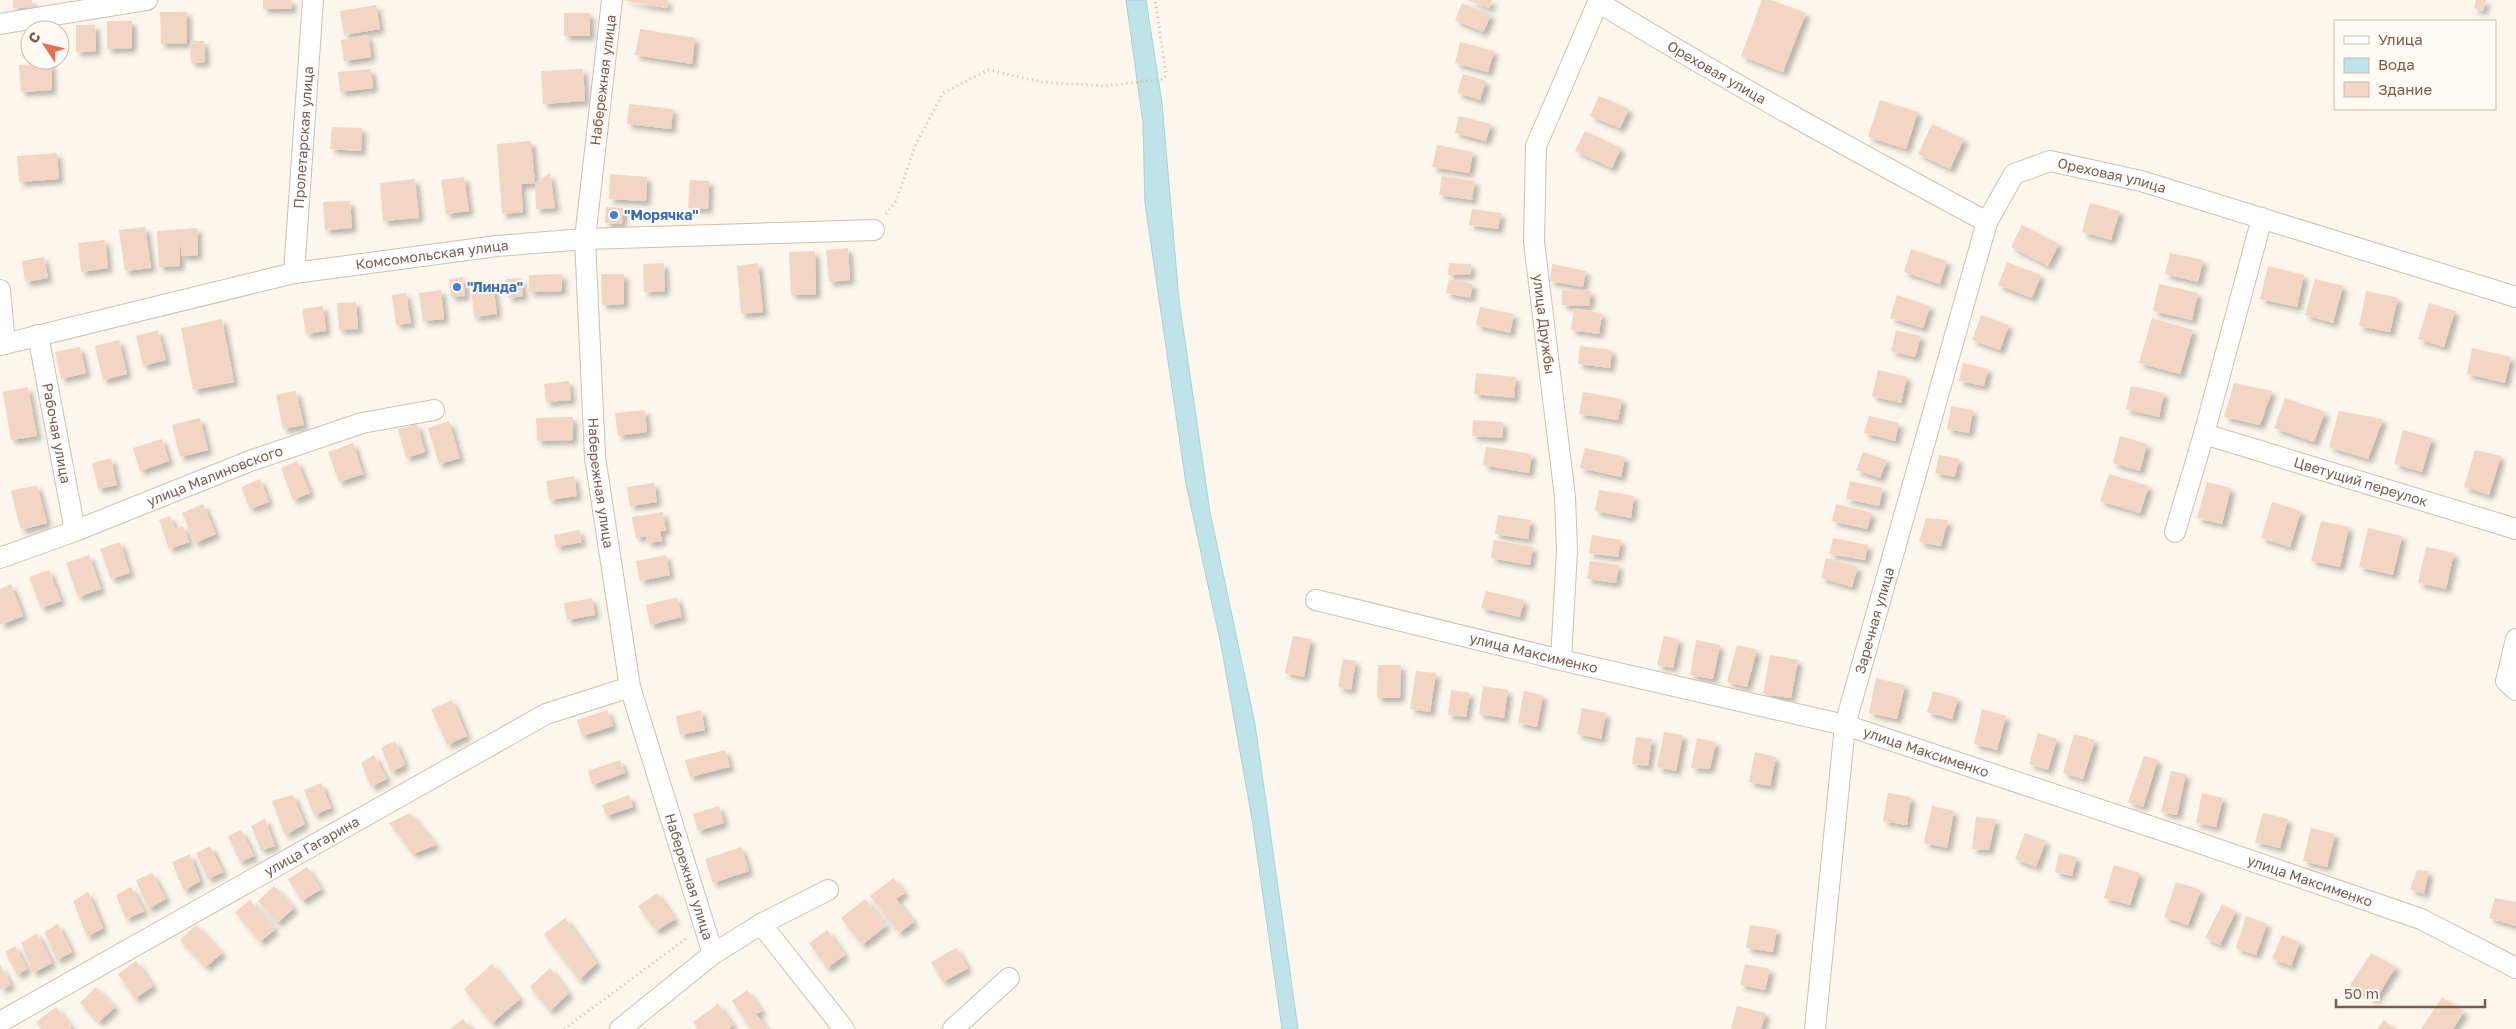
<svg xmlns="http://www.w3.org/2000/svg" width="2516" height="1029" font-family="'Golos Text',sans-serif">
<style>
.water{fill:#bfe3e8;stroke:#a5d3da}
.building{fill:#f3d5c3;filter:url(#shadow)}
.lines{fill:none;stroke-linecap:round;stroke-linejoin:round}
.minor-casing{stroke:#d1beb0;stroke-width:22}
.path{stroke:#d9b8a5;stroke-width:3;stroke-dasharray:1 4;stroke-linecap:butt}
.minor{stroke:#fff;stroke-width:20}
.shop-dot{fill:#3f7fe0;stroke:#fffaf3;stroke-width:2}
.labels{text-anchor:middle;stroke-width:4;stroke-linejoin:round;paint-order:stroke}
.street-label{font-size:14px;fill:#7a5c4d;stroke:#fffaf3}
.shop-label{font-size:14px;font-weight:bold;fill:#366cbe;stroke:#fffaf3;text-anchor:start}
</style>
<defs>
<filter id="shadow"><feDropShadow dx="4.5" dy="4.5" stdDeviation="2.5" flood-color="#0004"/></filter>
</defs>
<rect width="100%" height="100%" fill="#fdf6ec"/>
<path class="water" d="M1126,0H1146L1162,103L1179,300L1210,512L1255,724L1298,1029H1282L1252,819L1221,645L1186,484L1145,203L1143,123Z"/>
<g class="building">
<path d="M13,0H32L33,7L13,8Z"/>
<rect x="263" y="0" width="29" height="9"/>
<path d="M621,0H668L667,8Z"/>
<path d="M1467,0H1492L1489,8Z"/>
<path d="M1762,0H1771L1806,13L1783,72L1741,56Z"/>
<path d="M2476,0H2486L2483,11L2474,8Z"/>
<path d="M1462,3L1491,15L1483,32L1455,20Z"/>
<path d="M376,5L380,29L344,35L340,11Z"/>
<path d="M160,12H187V43L161,44Z"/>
<rect x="564" y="13" width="26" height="23"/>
<path d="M107,21H132V48L107,49Z"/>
<path d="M76,25H95L96,51L76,52Z"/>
<path d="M640,29L695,38L692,64L635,55Z"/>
<path d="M368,35L371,57L344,61L341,40Z"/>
<path d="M190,41H204L205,62L191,63Z"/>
<path d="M1460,42L1494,51L1488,72L1455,63Z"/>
<path d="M51,63L52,90L21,92L19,65Z"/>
<path d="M371,69L373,88L340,92L338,72Z"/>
<path d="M583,69L585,101L543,104L541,71Z"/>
<path d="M1463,74L1486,81L1480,100L1457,93Z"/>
<path d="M1599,96L1629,109L1620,128L1590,116Z"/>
<path d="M1880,100L1918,112L1906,149L1868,137Z"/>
<path d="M629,104L673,109L671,129L627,124Z"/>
<path d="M1459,116L1491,124L1486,141L1455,133Z"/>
<path d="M1932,124L1964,139L1950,169L1918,154Z"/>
<path d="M332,127L362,128L361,151L330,149Z"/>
<path d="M1585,131L1621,148L1612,168L1575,151Z"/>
<path d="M531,141L535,183L521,184L523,212L502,214L497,144Z"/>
<path d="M1437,145L1473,152L1469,173L1432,167Z"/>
<path d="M57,153L59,179L19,182L17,156Z"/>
<path d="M550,173L555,208L536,209L535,183Z"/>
<path d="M610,174L647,177L646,201L609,199Z"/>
<path d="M1442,176L1475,181L1472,200L1439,195Z"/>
<path d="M464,177L469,211L446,214L441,180Z"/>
<path d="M415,179L419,218L383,221L380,183Z"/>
<path d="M690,180L709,181L708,209L688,208Z"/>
<path d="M350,201L352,228L325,230L323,202Z"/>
<path d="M2090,203L2120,211L2111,240L2082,232Z"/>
<path d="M606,207L623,208L622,224L605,223Z"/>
<path d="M1472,209L1501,213L1498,229L1469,225Z"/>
<path d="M2022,225L2059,244L2048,266L2011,247Z"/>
<path d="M145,227L151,268L125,271L119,230Z"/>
<path d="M197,228L198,255L182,256L179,234L180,266L159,267L157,231Z"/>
<path d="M105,240L108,268L81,272L78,243Z"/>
<path d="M848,248L850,280L829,282L826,250Z"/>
<path d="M1911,249L1947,261L1940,284L1904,272Z"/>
<path d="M815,251L816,294L791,295L789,252Z"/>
<path d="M2170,253L2203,260L2198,282L2165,274Z"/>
<path d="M44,257L48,278L25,282L22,261Z"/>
<path d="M2007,262L2041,275L2032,298L1998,285Z"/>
<path d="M664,263L665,291L644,292L643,264Z"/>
<path d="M758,263L763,312L741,314L737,266Z"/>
<path d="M1449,263L1471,264L1470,275H1448Z"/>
<path d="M1552,264L1586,271L1583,287L1550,281Z"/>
<path d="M2268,266L2304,275L2297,307L2260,299Z"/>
<path d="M562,274V291L529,292V275Z"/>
<path d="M601,274H624V304L602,305Z"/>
<path d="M463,277L465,296L451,297L449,279Z"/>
<path d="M521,278L523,296L508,298L506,279Z"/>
<path d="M1449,279L1473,284L1470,298L1446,293Z"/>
<path d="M2315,279L2343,286L2333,323L2305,315Z"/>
<path d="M493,283L497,314L474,317L471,286Z"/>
<path d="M2159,284L2198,293L2192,320L2153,311Z"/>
<path d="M441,290L444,319L423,321L419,293Z"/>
<path d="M1562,290L1591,291L1589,306L1562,305Z"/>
<path d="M2366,291L2398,298L2390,332L2359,326Z"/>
<path d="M406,293L411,323L396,325L392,295Z"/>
<path d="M1897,295L1930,306L1923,328L1890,318Z"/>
<path d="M356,302L358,329L339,330L337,303Z"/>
<path d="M2429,303L2455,311L2444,347L2418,339Z"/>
<path d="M323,306L326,331L306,334L302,309Z"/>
<path d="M1480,307L1514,314L1510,333L1476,325Z"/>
<path d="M1574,309L1602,313L1599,334L1571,330Z"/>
<path d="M1981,315L2009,325L2000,350L1972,340Z"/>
<path d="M2152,318L2193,330L2180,374L2139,363Z"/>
<path d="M222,319L234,382L193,390L181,328Z"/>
<path d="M158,330L166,360L143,366L136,336Z"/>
<path d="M1896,330L1921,336L1915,357L1891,351Z"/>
<path d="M119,340L127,374L103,380L95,346Z"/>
<path d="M1580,346L1612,350L1610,368L1578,364Z"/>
<path d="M80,347L86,373L61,379L55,352Z"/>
<path d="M2472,348L2511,357L2505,383L2467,374Z"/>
<path d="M1963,363L1988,369L1984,386L1959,381Z"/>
<path d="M1878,370L1907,377L1901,403L1872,396Z"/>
<path d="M1476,373L1516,377L1514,398L1474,394Z"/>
<path d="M569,381L571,400L546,402L544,384Z"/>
<path d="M2234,383L2272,391L2260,425L2224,417Z"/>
<path d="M2131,386L2164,393L2159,417L2126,409Z"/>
<path d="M28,387L37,436L11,440L3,392Z"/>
<path d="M296,391L304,425L283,429L276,395Z"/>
<path d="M1583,392L1622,399L1618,420L1579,414Z"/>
<path d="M2285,398L2325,412L2314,442L2274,428Z"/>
<path d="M1951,406L1973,410L1969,433L1947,429Z"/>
<path d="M645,410L647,432L618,436L615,413Z"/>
<path d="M2339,411L2383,419L2368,459L2329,447Z"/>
<path d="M1869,416L1899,423L1895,441L1864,433Z"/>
<path d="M573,417V440L537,441L536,418Z"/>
<path d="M200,418L208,450L180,457L172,425Z"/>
<path d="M1473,420L1503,422L1502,438L1472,436Z"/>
<path d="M449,421L460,458L439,464L428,428Z"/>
<path d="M417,424L425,452L406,458L398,429Z"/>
<path d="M2403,430L2432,438L2422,472L2394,464Z"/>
<path d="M2120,436L2147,444L2140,471L2113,463Z"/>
<path d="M162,439L169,461L140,471L133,448Z"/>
<path d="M353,443L363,474L339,482L328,452Z"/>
<path d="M1486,447L1532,454L1529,473L1483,465Z"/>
<path d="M1585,448L1625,457L1621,477L1580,468Z"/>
<path d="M2475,450L2501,456L2489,495L2464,487Z"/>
<path d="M1863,452L1887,460L1880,478L1856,470Z"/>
<path d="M1939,455L1959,459L1955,477L1935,473Z"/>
<path d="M111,458L117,485L98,489L92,463Z"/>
<path d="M297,461L310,493L293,500L281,468Z"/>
<path d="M2109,474L2149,486L2140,513L2100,501Z"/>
<path d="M574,476L577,496L549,500L546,481Z"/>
<path d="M260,479L269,502L250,509L241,487Z"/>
<path d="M1850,481L1883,488L1879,506L1846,499Z"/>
<path d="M2207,482L2231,488L2222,524L2197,518Z"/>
<path d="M654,483L657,502L630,506L627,487Z"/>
<path d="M37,485L47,523L21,530L11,491Z"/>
<path d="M1599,490L1634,496L1631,518L1595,511Z"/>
<path d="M2272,502L2301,511L2290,547L2261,538Z"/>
<path d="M203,504L216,534L195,543L182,513Z"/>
<path d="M1836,504L1872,513L1867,529L1832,521Z"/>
<path d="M663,512L666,531H660L662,541L647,543L646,536L636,538L632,517Z"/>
<path d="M1498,515L1531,520L1528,539L1495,534Z"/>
<path d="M170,516L175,529L183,526L189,542L169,549L159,520Z"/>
<path d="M1926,518L1948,520L1941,546L1919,542Z"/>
<path d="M2321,521L2349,527L2340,567L2311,561Z"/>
<path d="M2368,528L2402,536L2393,575L2359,567Z"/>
<path d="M579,530L582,542L556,547L554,535Z"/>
<path d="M1592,535L1621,540L1618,557L1589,553Z"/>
<path d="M1833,538L1868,545L1865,560L1829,554Z"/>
<path d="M1494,540L1533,547L1530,565L1491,558Z"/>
<path d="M120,542L130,573L111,579L100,549Z"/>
<path d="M2426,547L2454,553L2446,589L2418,583Z"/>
<path d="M89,555L101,589L78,597L66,563Z"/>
<path d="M666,555L670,575L640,581L636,561Z"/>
<path d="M1826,558L1858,567L1852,587L1821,578Z"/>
<path d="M1590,561L1619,565L1616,583L1587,579Z"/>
<path d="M49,570L61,601L41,608L29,577Z"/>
<path d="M11,584L23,616L0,625V589Z"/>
<path d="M1486,591L1524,600L1520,617L1481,608Z"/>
<path d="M677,597L682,617L650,625L646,605Z"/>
<path d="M592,598L595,615L567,620L564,603Z"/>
<path d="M1293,636L1311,639L1304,677L1285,673Z"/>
<path d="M1664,636L1679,639L1673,668L1657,665Z"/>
<path d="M1696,640L1720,645L1713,679L1690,675Z"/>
<path d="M1737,645L1757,650L1747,687L1727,682Z"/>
<path d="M1770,655L1798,660L1791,698L1763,694Z"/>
<path d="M1343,659L1356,661L1351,690L1338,687Z"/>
<path d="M1378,665H1401L1400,698H1377Z"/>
<path d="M1416,671L1436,673L1430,712L1410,709Z"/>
<path d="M1876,678L1905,685L1897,719L1869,713Z"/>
<path d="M1483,686L1508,690L1504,718L1479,714Z"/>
<path d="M1451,690L1470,693L1466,717L1448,715Z"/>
<path d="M1524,691L1543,695L1537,727L1518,723Z"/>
<path d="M1933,691L1958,698L1952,719L1927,712Z"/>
<path d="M452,700L467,736L447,745L431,709Z"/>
<path d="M1582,708L1606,713L1601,739L1577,734Z"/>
<path d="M1982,709L2006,716L1997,750L1974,744Z"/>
<path d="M607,710L613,726L582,736L577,720Z"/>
<path d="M701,710L705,730L680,735L676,716Z"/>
<path d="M1664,732L1683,735L1676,771L1657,767Z"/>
<path d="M2038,733L2057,739L2048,770L2029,764Z"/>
<path d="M2074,734L2095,740L2083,779L2063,773Z"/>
<path d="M1636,737L1652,739L1648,766L1632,764Z"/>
<path d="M1697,738L1716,742L1710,769L1691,768Z"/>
<path d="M395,741L405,765L391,772L381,748Z"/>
<path d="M725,750L730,767L690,777L685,760Z"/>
<path d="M1755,752L1776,757L1770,786L1749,782Z"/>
<path d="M374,755L387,779L371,787L361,763Z"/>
<path d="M2144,756L2158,760L2143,807L2128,802Z"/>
<path d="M620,760L625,773L592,785L588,771Z"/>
<path d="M2171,771L2186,774L2177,815L2161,812Z"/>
<path d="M321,783L331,808L314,815L304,790Z"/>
<path d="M1888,793L1911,797L1907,825L1883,821Z"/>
<path d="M2202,793L2223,798L2216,827L2196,823Z"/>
<path d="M293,795L305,824L285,835L272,801Z"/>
<path d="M629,795L633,807L606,816L602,805Z"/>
<path d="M719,806L724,823L698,831L693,814Z"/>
<path d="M1932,806L1954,811L1947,848L1924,843Z"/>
<path d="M410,813L436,845L413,854L389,823Z"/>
<path d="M2263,813L2288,819L2280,848L2255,842Z"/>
<path d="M1976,817L1996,819L1989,850L1972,849Z"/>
<path d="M265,819L275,846L261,850L251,826Z"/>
<path d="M2311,828L2335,834L2327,867L2303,861Z"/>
<path d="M241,830L254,856L240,862L228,836Z"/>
<path d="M2025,833L2046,841L2036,867L2015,859Z"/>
<path d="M210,846L223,872L208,879L196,853Z"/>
<path d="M741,847L749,871L713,883L705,859Z"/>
<path d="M2059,853L2077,857L2072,876L2055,872Z"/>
<path d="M190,854L200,881L184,891L172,862Z"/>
<path d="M2114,865L2140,873L2130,905L2104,898Z"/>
<path d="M307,867L321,889L302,901L288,879Z"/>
<path d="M2417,870L2429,871L2424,894L2410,889Z"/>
<path d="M152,873L166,899L148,909L136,880Z"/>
<path d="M893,878L905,893L896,899L914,922L899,933L870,896Z"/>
<path d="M2176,882L2201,890L2188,925L2164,917Z"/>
<path d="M274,886L294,908L277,923L258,901Z"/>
<path d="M131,887L144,911L126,919L116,895Z"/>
<path d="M88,892L103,928L87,937L73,901Z"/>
<path d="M657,893L675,919L656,931L638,906Z"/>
<path d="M2495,898L2516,902V926L2489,918Z"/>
<path d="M865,899L886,926L862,945L841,918Z"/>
<path d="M250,900L275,929L260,942L235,912Z"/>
<path d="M2222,904L2236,911L2220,945L2205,938Z"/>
<path d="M2246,916L2267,924L2256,955L2236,948Z"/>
<path d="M565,918L597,963L579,980L544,934Z"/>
<path d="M58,924L72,952L57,960L44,932Z"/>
<path d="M196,925L222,953L206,967L180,940Z"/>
<path d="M1750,925L1777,929L1773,952L1746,948Z"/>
<path d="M827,930L845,955L827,968L809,943Z"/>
<path d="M37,933L52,963L33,973L21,943Z"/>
<path d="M2282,935L2300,942L2291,966L2272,959Z"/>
<path d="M15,946L27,969L17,975L5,952Z"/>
<path d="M956,948L968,968L943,982L931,962Z"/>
<path d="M2371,953L2396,967L2375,1000L2350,985Z"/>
<path d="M136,961L153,986L135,999L118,974Z"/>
<path d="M0,964L11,985L0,990Z"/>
<path d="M492,964L520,999L492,1023L464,989Z"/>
<path d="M1745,964L1770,969L1765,990L1740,985Z"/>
<path d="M550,968L569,993L550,1011L530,987Z"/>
<path d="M96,987L115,1007L99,1022L80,1003Z"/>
<path d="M747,990L762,1011L756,1014L767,1029H751L732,1001Z"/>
<path d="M2442,997L2464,1012L2453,1029H2421Z"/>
<path d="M718,1004L733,1025L729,1029H698L693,1022Z"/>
<path d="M1737,1006L1766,1013L1761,1029H1731Z"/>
<path d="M56,1007L72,1027L70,1029H42L36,1022Z"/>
<path d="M463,1019L472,1029H450Z"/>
<path d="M2384,1020L2395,1029H2377Z"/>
</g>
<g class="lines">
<g class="minor-casing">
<g id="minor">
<path id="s1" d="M612,0L585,239L595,457L630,687L713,954"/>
<path id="s2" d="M1598,2C1725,80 1855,151 1987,222"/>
<path d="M0,24L147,0"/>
<path id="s3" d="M294,273L313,0"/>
<path d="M0,290L5,344"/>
<path id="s4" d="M38,335L75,531"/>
<path id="s5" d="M0,345L294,273L497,246L585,239L874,230"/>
<path id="s6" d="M2204,434L2516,529"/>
<path d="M2175,532L2204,434L2262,218"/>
<path id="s7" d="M0,558L75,531L250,461L362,423L434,410"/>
<path id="s8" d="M1316,600L1561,660L1845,725L2179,836L2421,919L2516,968"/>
<path d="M2516,639L2506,681L2516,690"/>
<path d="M1561,660L1567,550L1565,497L1534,242L1536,146L1599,0"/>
<path d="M761,924L844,1029"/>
<path id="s9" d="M0,1022L546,714L630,687"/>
<path d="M620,1029L713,954L761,924L828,890"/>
<path d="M953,1029L1009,978"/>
<path id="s10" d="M1815,1029L1845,725L1987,222L2014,174L2050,161L2141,181L2516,297"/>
</g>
</g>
<g class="path">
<path d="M886,214L896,201L916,144L943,93L988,70L1042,82L1105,86L1164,79L1166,74L1155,0"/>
<path d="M564,1029L688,937"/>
</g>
<use href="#minor" class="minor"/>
</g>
<g class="shop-dot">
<circle cx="614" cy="215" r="5"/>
<circle cx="457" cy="287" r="5"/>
</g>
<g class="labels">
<g class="street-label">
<text dy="5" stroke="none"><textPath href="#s2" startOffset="138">Ореховая улица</textPath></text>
<text transform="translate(603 80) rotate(-83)" y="5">Набережная улица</text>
<text dy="5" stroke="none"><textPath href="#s3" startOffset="136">Пролетарская улица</textPath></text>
<text dy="5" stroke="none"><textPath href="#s10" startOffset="985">Ореховая улица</textPath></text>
<text dy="5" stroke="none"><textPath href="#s5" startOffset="442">Комсомольская улица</textPath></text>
<text transform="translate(1544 324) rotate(83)" y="5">улица Дружбы</text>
<text dy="5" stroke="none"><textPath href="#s4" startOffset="100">Рабочая улица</textPath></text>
<text dy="5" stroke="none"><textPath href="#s7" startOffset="230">улица Малиновского</textPath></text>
<text dy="5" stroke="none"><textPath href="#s6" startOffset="164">Цветущий переулок</textPath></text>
<text dy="5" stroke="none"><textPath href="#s1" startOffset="485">Набережная улица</textPath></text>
<text dy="5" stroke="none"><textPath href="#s10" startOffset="414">Заречная улица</textPath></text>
<text dy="5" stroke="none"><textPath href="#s8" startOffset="224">улица Максименко</textPath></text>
<text dy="5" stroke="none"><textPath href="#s8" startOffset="629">улица Максименко</textPath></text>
<text dy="5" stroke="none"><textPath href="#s9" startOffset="358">улица Гагарина</textPath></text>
<text dy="5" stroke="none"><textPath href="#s1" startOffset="890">Набережная улица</textPath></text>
<text dy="5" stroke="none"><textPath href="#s8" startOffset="1034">улица Максименко</textPath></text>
</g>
<g class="shop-label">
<text x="624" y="220">"Морячка"</text>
<text x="467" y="292">"Линда"</text>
</g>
</g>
<rect x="2334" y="20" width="162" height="90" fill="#fffaf3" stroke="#cabbb1"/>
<rect x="2344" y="36" width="25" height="8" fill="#ffffff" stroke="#cabbb1"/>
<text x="2378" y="45" font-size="15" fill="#7a5c4d">Улица</text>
<rect x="2344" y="58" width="25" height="15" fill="#bfe3e8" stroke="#cabbb1"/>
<text x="2378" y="70" font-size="15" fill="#7a5c4d">Вода</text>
<rect x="2344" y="82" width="25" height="15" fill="#f3d5c3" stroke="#cabbb1"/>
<text x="2378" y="95" font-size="15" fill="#7a5c4d">Здание</text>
<g transform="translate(45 45) rotate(305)"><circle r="24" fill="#fffaf3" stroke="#cabbb1"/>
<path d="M0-4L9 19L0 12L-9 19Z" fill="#e76f51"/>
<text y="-8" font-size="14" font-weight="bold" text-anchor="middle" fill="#7a5c4d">С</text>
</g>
<path d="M2336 999v8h149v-8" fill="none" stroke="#7a5c4d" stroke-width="2.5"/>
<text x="2344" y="999" font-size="15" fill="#7a5c4d" stroke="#fffaf3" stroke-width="4" paint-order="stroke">50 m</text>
</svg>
